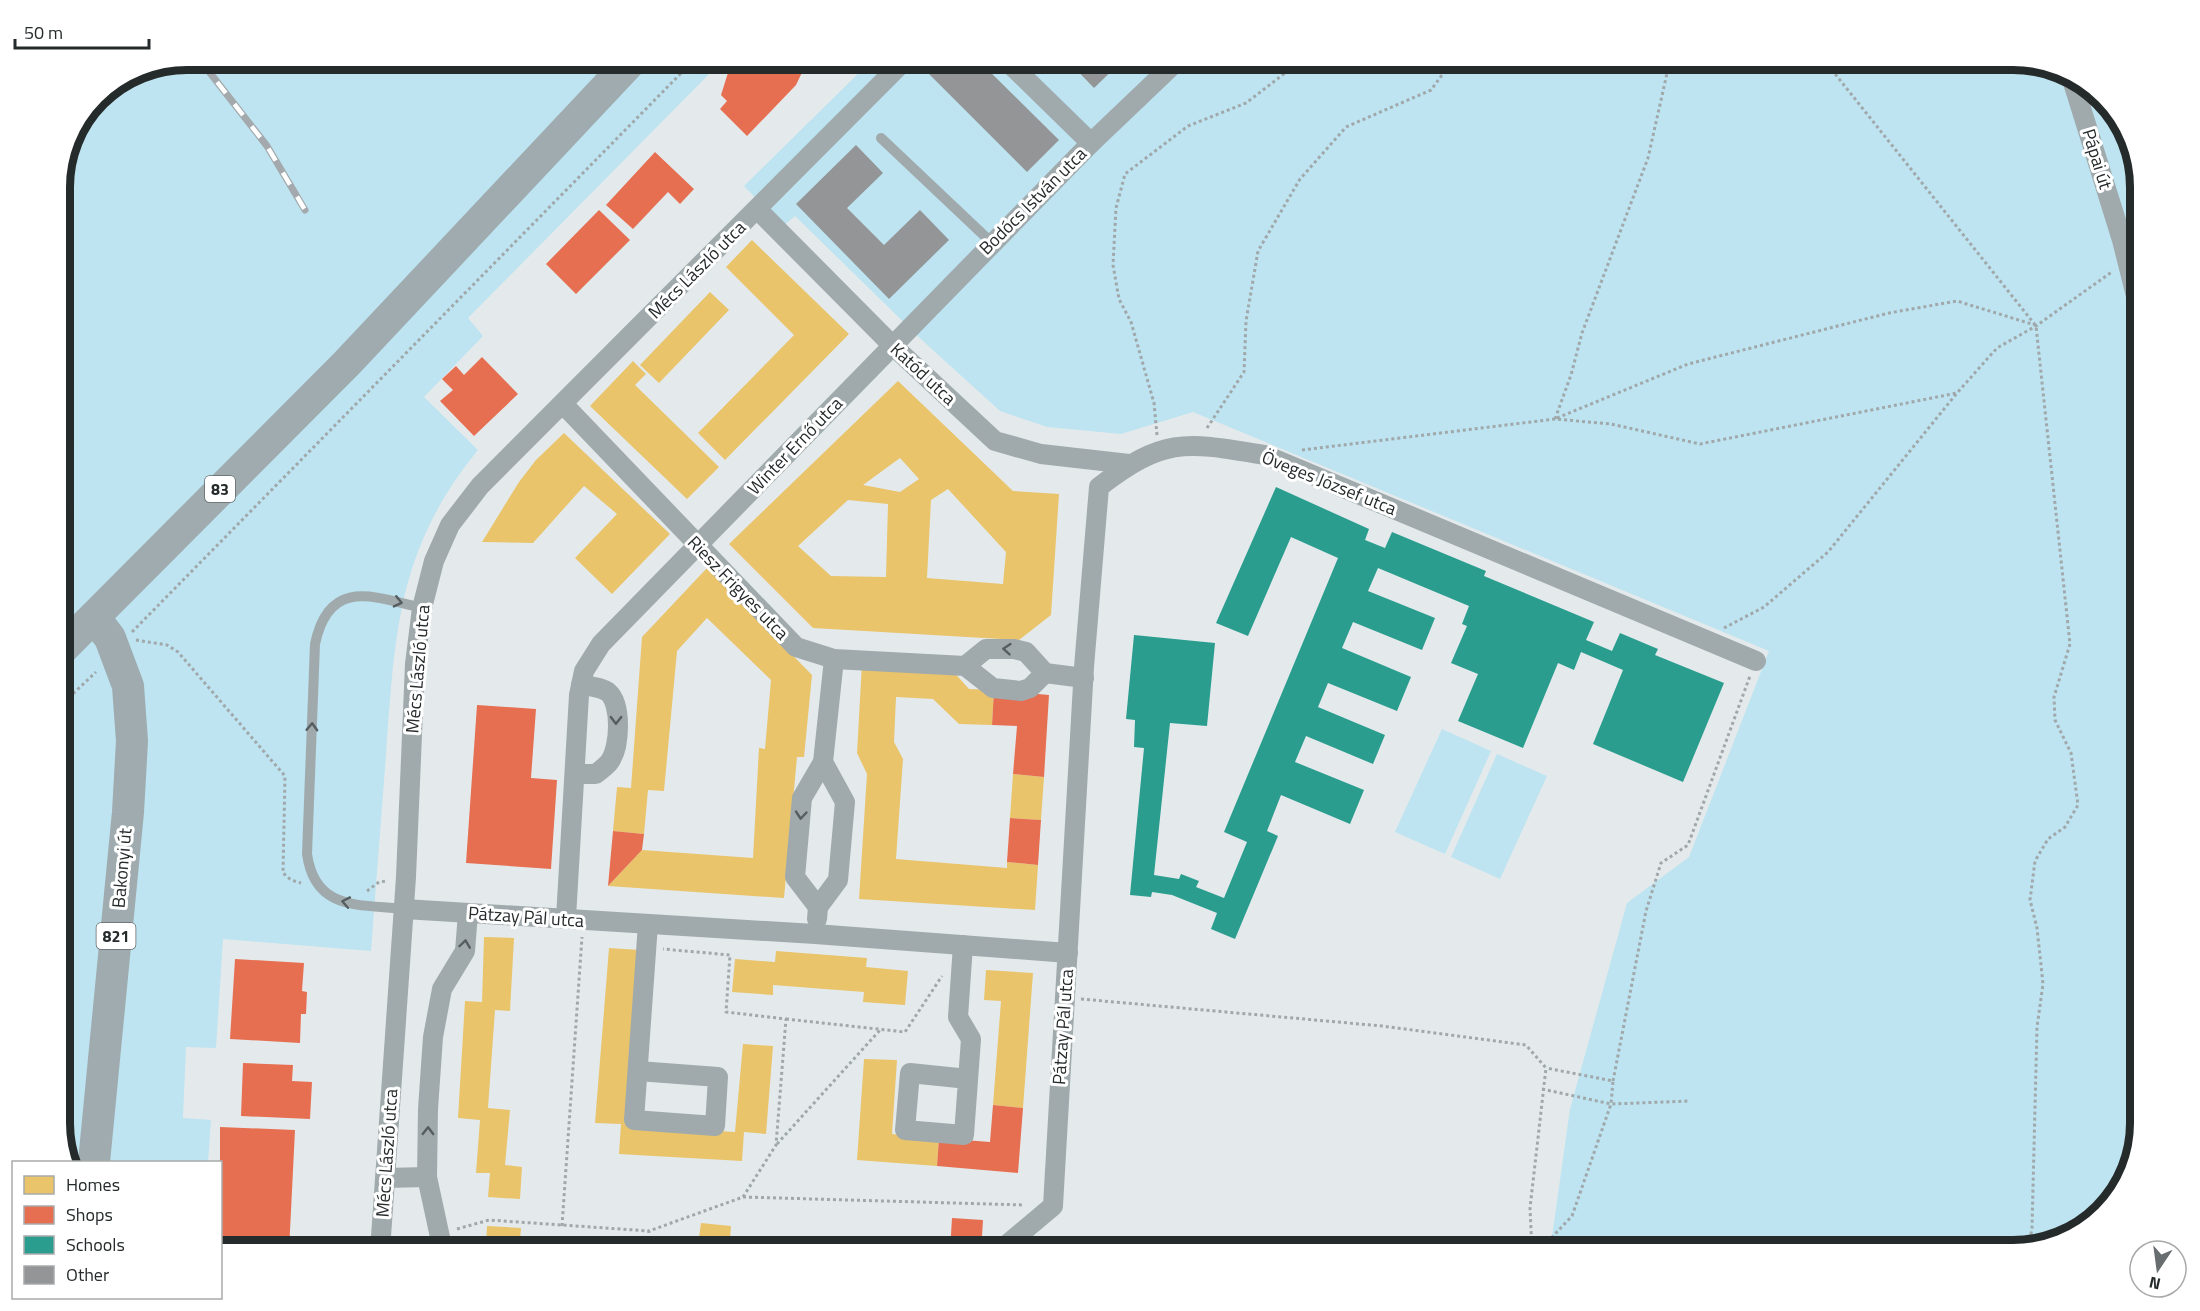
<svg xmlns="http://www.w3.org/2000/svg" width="2200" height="1311" font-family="'Titillium Web',sans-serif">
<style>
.green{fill:#bde4f0}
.homes{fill:#e9c46a;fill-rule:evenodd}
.shops{fill:#e76f51}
.schools{fill:#2a9d8f}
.building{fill:#949597}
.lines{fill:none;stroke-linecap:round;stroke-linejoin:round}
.path{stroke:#a0a8ab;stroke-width:3;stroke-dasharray:3 3;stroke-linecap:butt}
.service{stroke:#a0aaad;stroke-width:10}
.minor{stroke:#a0aaad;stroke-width:20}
.primary{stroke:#9fabaf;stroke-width:32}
.rail-casing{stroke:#a3a9ac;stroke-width:7}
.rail{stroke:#fff;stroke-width:4.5;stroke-dasharray:14;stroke-linecap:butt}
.oneway{stroke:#565d5f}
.labels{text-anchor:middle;stroke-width:6;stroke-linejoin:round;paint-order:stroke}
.shield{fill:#fff;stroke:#666a6b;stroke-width:1.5}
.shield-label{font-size:16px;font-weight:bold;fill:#252a2b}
.street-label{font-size:18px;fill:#252a2b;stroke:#fff}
.rim{fill:none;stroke:#252a2b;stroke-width:8}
</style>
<rect width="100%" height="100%" fill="#e4eaec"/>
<g class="green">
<path d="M188,60H723L468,318L483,336L424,397L478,450C397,549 395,633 386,755C381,820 376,885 371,951L223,939L216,1048L186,1047L183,1118L211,1120L208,1162H70L60,1132V180L70,138L98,97L139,70Z"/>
<path d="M872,60H2012L2077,77L2123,123L2140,180V1124L2123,1188L2077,1234L2013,1251H1550L1570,1109L1627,903L1689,857L1769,651L1193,412L1121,434L1047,427L1000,411L924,342L795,216L783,226L744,186Z"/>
<path d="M1442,729L1491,751L1445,854L1395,832Z"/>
<path d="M1497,754L1547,776L1500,879L1451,857Z"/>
</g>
<g class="homes">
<path d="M752,240L849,334L725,460L698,433L794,335L726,267Z"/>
<path d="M710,292L729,310L659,383L640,365Z"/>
<path d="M633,361L646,374L635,385L719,467L687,499L590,406Z"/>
<path d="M898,381L1013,491L1059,494L1051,615L1019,640L813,628L729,544ZM900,458L919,479L900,492L863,485ZM948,489L1006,552L1003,584L927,578L931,500ZM848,500L888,504L886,577L831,576L798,546Z"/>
<path d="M564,433L670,534L612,594L575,558L617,514L584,486L533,543L482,542L519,482L536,460Z"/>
<path d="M707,568L812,675L804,757H797L784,898L608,886L642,850L753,858L759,748L765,749L771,680L707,618L677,651L664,791L648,790L644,834L613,831L617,787L631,788L642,637Z"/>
<path d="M862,663L950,668L969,689L994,690L992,725L959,724L933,699L896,697L894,742L903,759L896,859L1007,868V862L1038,865L1035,910L859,899L867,774L857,753Z"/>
<path d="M1013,774L1044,777L1041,820L1010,818Z"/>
<path d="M484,937L514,938L510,1011L495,1010L488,1108L510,1110L505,1165L522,1167L520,1199L488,1197L490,1173H476L480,1120L458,1118L465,1001L482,1002Z"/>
<path d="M609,948L640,950L626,1125L735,1132L743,1044L773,1046L766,1134L744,1132L742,1161L619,1154L621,1124L595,1123Z"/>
<path d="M776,951L867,958L866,967L908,971L905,1005L863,1002L864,992L773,985V995L732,992L735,959L775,962Z"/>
<path d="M986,970L1033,973L1023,1108L993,1105L1001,1001L984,1000Z"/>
<path d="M864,1059L897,1060L892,1134L939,1138L937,1166L857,1160Z"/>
<path d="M701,1223L731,1226L729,1251H678L679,1236L699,1238Z"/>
<path d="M487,1226L521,1228L520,1240L538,1241L537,1251H486Z"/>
</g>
<g class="shops">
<path d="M732,60H808L796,85L747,136L720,109L727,101L721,95Z"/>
<path d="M655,152L694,189L680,204L668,192L633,229L606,205Z"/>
<path d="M599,210L630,240L576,294L546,264Z"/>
<path d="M482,357L518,394L474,436L440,401L453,390L442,379L456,366L464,375Z"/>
<path d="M994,690L1049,695L1044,777L1013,774L1017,726L992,725Z"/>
<path d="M477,705L536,709L531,778L557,780L551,869L466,863Z"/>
<path d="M1010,818L1041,820L1038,865L1007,862Z"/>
<path d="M613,831L644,834L642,850L608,886Z"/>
<path d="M235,959L304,963L302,991L307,992L306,1014H301L300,1043L230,1039Z"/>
<path d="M243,1063L293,1065L292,1081L312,1082L310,1119L241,1116Z"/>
<path d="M993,1105L1023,1108L1018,1173L937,1166L939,1138L990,1142Z"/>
<path d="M220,1127L295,1130L289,1251H220Z"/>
<path d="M952,1218L983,1220L981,1251H950Z"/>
</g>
<path class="schools" d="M1276,487L1369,529L1365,540L1385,548L1392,532L1486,571L1484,576L1594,622L1586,640L1612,651L1620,633L1658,649L1655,655L1724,683L1683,782L1593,744L1623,670L1581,652L1574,670L1558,663L1523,748L1458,721L1478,674L1451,663L1467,626L1462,624L1469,606L1378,568L1368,591L1435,618L1422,650L1353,622L1342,648L1411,677L1397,711L1328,683L1318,707L1385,735L1373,764L1306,736L1295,762L1364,790L1350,824L1281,795L1267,831L1278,836L1235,939L1211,929L1217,913L1172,895L1152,892L1151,897L1130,895L1144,748L1134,747L1135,720L1126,719L1134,635L1215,643L1207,726L1170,723L1154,875L1179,879L1181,874L1199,881L1196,887L1224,898L1247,842L1224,832L1338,558L1291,537L1248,636L1216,623Z"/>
<g class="building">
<path d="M937,60H978L1059,140L1027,172L926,71Z"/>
<path d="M1067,60H1123L1094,88Z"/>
<path d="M856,145L883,173L847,208L884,245L920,210L949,240L889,299L796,204Z"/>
</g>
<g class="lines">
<g class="path">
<path d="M1824,60L2036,326L2070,644L2054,697L2055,720L2071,753L2078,805L2065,827L2048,839L2035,861L2030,900L2037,928L2043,984L2037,1027L2032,1228L2029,1247"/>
<path d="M2130,209L2140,210"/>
<path d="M2131,328L2140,353"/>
<path d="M1557,418L1688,364L1889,313L1957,301L2035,325"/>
<path d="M1555,419L1571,375L1582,333L1648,158L1670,60"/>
<path d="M1207,428L1244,372L1246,321L1258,251L1300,179L1346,127L1431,90L1453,60"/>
<path d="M1157,435L1154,403L1131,322L1119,299L1113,265L1116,208L1125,174L1188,126L1246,103L1302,60"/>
<path d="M1302,450L1555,419L1611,424L1700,444L1957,393"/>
<path d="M1724,628L1764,607L1828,552L1957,393L1997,348L2036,326L2113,271"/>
<path d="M132,632L694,60"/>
<path d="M136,640L167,645L178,652L285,776L283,873L291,880L301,883"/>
<path d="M60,706L96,672"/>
<path d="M367,891L379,882L387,881"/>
<path d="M1081,999L1382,1026L1526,1045L1546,1068L1530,1208L1532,1251"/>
<path d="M786,1019L905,1032L942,976"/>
<path d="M1613,1081L1646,911L1661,863L1688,845L1750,676"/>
<path d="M1542,1089L1611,1104L1690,1101"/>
<path d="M777,1144L880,1030"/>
<path d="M743,1197L1024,1205"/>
<path d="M562,1226L582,937"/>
<path d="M457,1229L489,1220L649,1231"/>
<path d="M648,1251L649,1231L743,1197L776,1145L786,1019L726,1012L730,955L663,949"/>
<path d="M1539,1251L1572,1216L1611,1104L1613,1081L1546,1068"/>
</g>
<g class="service">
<path d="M1346,60H1351"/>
<path d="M881,138L992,243"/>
<path d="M404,909C359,904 315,911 307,854L315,644C329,578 372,596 422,608"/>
</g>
<g class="minor">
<path d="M1006,60L1091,143"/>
<path d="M2071,76L2122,240L2140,312"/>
<path d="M757,209L892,345L995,441L1041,454L1129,464"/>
<path d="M563,404L796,647L834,659L965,666L993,688L1021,691L1030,688L1045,673"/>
<path d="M965,666L986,649H1014L1026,652L1045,673L1084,678"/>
<path d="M575,774H596C600,770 607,766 610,761C620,747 622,704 608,692C601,687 589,686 581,685"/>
<path d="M818,907L795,877L802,798L823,762L834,659"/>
<path d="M404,909L815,934L1068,953"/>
<path d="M566,918L579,695L584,671L601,644L1091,143L1178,60"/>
<path d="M817,919L818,907L838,880L845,802L823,762"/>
<path d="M963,945L958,1017L971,1039L964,1135L905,1130L910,1073L968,1079"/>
<path d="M638,1071L718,1077L715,1126L634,1120L648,924"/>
<path d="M385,1178L427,1177"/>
<path d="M380,1251L406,877L415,664L422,608L434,561L450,525L480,486L905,60"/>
<path d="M443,1251L427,1177L428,1109L433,1037L442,989L465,951L468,913"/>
<path d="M1005,1251L1009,1243L1053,1206L1084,667L1099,487C1165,436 1186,442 1265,455L1756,661"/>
</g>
<g class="primary">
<path d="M94,617L110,638L128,686L132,741L128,812L94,1162"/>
<path d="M60,651L347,363L632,60"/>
</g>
<g class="rail-casing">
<path id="rail" d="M200,60L267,146L305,210"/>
</g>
<use href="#rail" class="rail"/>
</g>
<defs><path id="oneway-chevron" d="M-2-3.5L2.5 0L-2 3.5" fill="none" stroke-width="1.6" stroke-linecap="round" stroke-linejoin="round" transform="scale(1.5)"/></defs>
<g class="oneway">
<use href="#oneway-chevron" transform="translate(398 602) rotate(13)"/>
<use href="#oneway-chevron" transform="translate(1007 649) rotate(-175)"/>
<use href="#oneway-chevron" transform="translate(616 720) rotate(91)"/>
<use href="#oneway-chevron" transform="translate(312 727) rotate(-88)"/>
<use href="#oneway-chevron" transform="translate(801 815) rotate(95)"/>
<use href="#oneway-chevron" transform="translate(346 902) rotate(-169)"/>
<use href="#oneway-chevron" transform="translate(465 944) rotate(-82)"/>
<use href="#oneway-chevron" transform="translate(428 1131) rotate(-89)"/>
</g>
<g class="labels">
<g class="shield">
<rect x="205" y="476" width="30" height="26" rx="4.5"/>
<rect x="96.5" y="923" width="39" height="26" rx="4.5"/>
</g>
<g class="shield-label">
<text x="220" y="495">83</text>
<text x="116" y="942">821</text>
</g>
<g class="street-label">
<text transform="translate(2097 159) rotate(73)" y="6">Pápai út</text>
<text transform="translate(1033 201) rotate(-45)" y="6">Bodócs István utca</text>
<text transform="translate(697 270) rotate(-45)" y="6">Mécs László utca</text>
<text transform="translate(923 374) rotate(43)" y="6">Katód utca</text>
<text transform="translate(795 446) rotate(-46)" y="6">Winter Ernő utca</text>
<text transform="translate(1329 483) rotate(22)" y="6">Öveges József utca</text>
<text transform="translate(738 588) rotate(46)" y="6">Riesz Frigyes utca</text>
<text transform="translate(418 669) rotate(-85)" y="6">Mécs László utca</text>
<text transform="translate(122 868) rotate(-85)" y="6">Bakonyi út</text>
<text transform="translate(526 917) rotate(4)" y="6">Pátzay Pál utca</text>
<text transform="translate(1063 1027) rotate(-86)" y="6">Pátzay Pál utca</text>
<text transform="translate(387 1153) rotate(-86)" y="6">Mécs László utca</text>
</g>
</g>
<path d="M0 0H2200V1311H0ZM187 70H2013A117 117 0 0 1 2130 187V1123A117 117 0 0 1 2013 1240H187A117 117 0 0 1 70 1123V187A117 117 0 0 1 187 70Z" fill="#fff" fill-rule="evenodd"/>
<path class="rim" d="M187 70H2013A117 117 0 0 1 2130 187V1123A117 117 0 0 1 2013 1240H187A117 117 0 0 1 70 1123V187A117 117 0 0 1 187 70Z"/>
<rect x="12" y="1161" width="210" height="138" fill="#ffffff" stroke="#a8aaaa" stroke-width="1.5"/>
<rect x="24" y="1176" width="30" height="18" fill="#e9c46a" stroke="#a8aaaa" stroke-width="1.5"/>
<text x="66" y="1191" font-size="18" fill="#252a2b">Homes</text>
<rect x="24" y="1206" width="30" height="18" fill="#e76f51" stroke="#a8aaaa" stroke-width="1.5"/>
<text x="66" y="1221" font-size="18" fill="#252a2b">Shops</text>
<rect x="24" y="1236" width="30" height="18" fill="#2a9d8f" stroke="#a8aaaa" stroke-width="1.5"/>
<text x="66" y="1251" font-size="18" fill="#252a2b">Schools</text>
<rect x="24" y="1266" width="30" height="18" fill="#949597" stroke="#a8aaaa" stroke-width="1.5"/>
<text x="66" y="1281" font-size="18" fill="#252a2b">Other</text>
<g transform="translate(2158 1269) rotate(193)"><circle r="28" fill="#ffffff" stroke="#a8aaaa" stroke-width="1.5"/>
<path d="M0-4.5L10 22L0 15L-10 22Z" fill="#686d6f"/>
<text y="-9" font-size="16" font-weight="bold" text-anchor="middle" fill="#252a2b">N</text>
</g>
<path d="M15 39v9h134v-9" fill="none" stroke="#252a2b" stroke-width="3"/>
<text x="24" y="39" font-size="18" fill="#252a2b" stroke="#ffffff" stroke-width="4.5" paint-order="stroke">50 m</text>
</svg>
